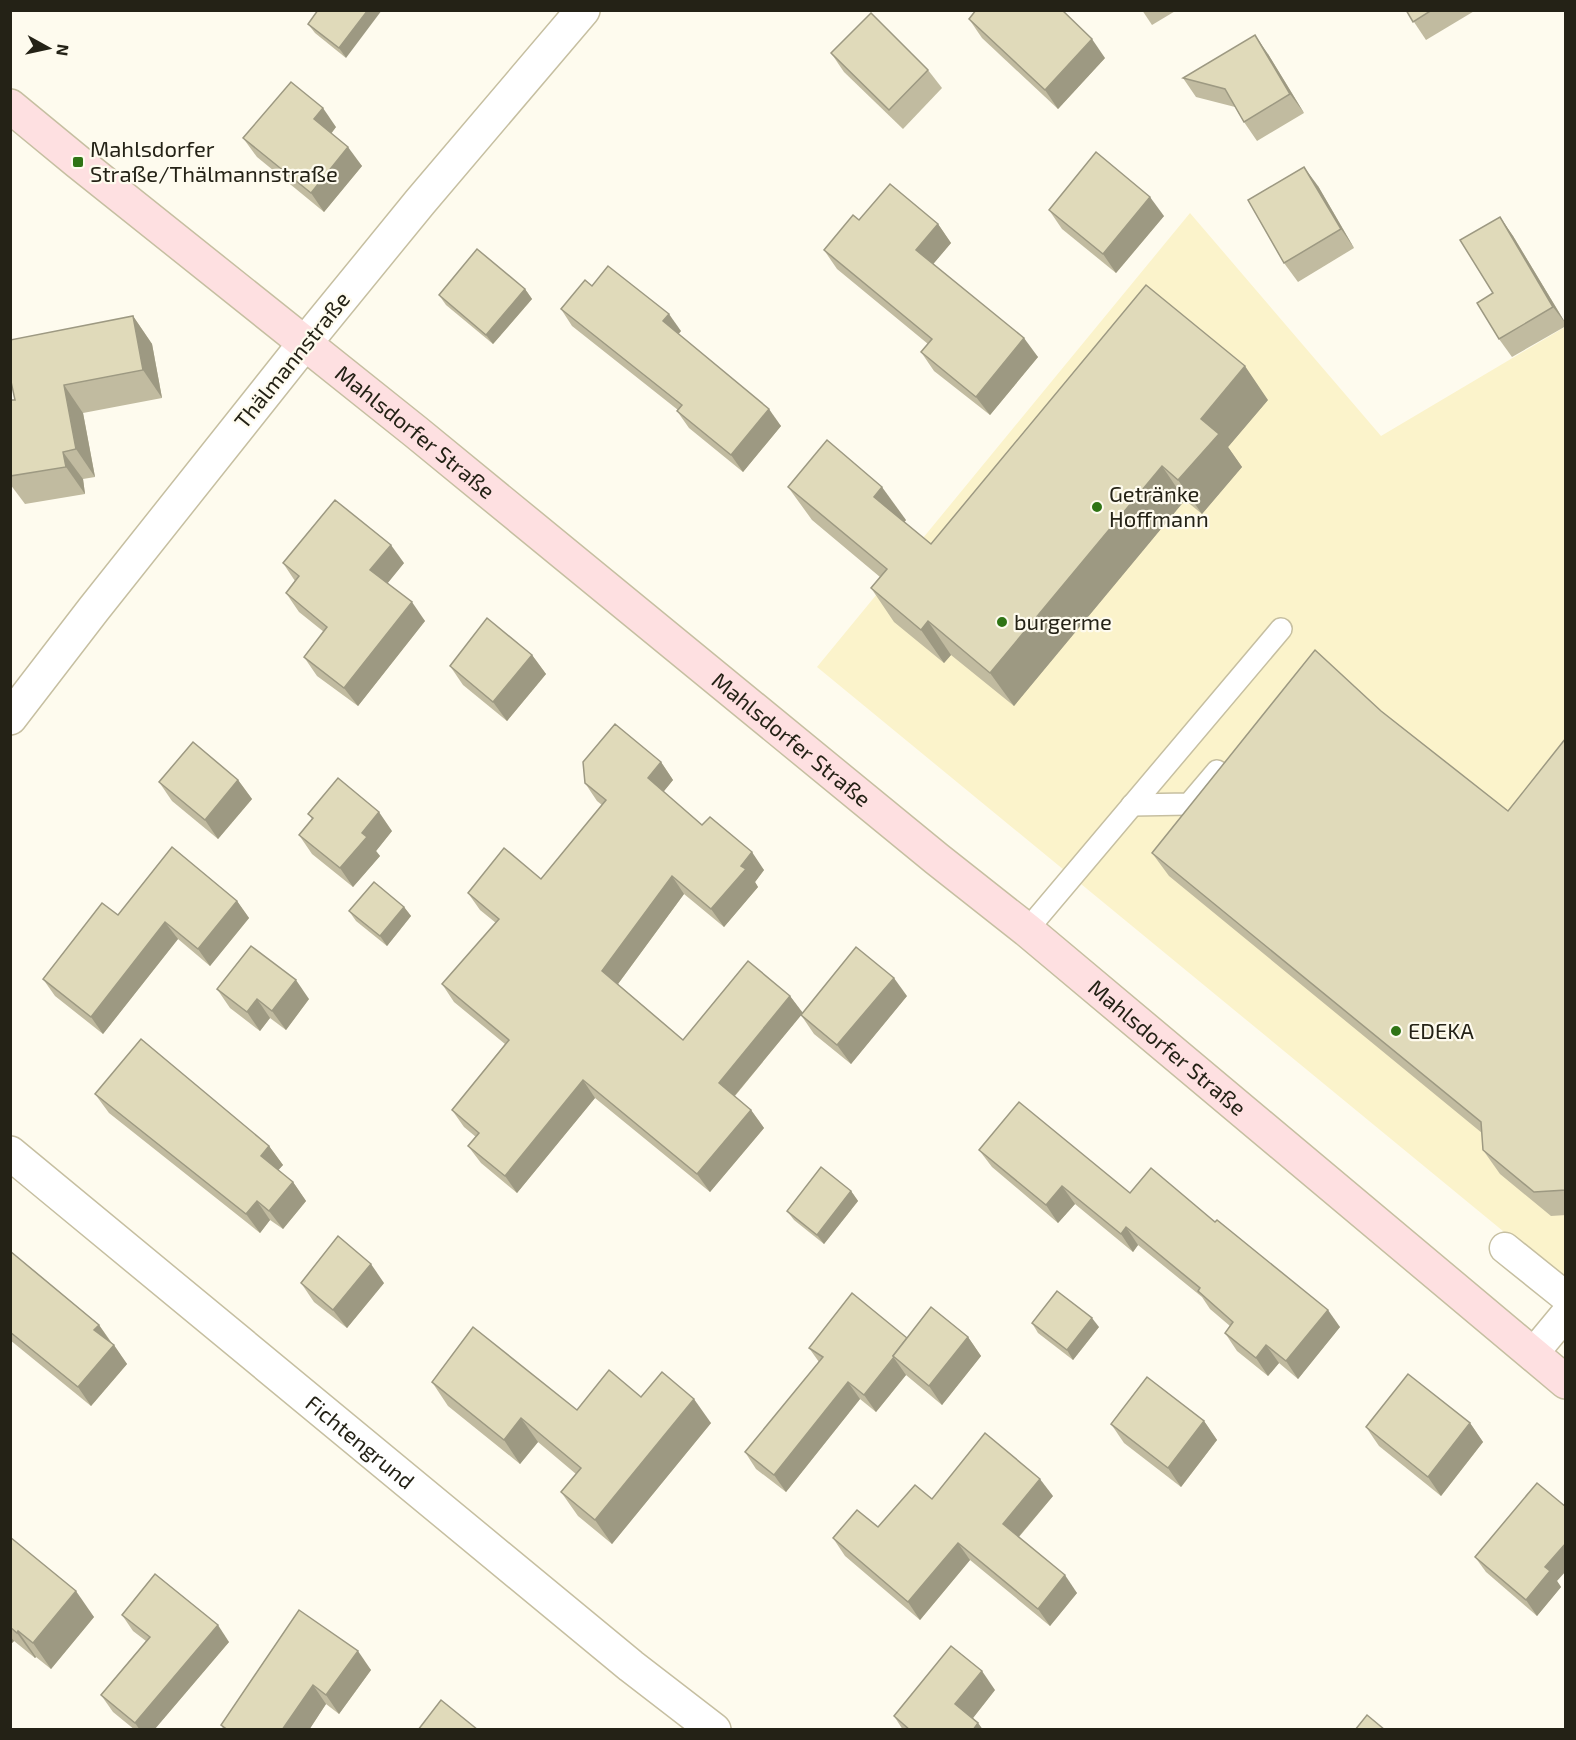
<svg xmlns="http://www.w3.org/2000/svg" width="1576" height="1740" font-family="'Exo 2',sans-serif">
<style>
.built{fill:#fbf3cb}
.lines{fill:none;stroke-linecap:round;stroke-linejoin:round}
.service-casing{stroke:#c6bfa1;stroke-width:24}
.pedestrian-casing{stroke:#c6bfa1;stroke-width:33}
.minor-casing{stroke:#c6bfa1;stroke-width:36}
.tertiary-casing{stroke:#c6bfa1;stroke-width:36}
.secondary-casing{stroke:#c6bfa1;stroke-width:36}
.service{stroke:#fff;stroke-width:21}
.pedestrian{stroke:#fff;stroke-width:30}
.minor{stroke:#fff;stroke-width:33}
.tertiary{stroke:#fff;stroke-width:33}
.secondary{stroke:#fee0e1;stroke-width:33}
.wall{fill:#c1bba0}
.shaded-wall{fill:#9d9982}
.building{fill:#e0daba;stroke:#9d9982;stroke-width:1.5}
.poi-dot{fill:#2f7415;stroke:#fefbee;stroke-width:2}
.labels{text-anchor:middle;stroke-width:4.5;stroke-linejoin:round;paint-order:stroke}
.poi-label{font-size:22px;fill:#242216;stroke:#fefbee;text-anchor:start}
.street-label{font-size:22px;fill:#242216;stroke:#fefbee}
</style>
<rect width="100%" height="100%" fill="#fefbee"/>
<path class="built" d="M1190,213L1381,436L1565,327V1282L817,667Z"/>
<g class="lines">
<g class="service-casing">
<g id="service">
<path d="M1132,805L1189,804L1217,771"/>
<path d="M1027,930L1281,629"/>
</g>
</g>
<g class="pedestrian-casing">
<g id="pedestrian">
<path d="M1505,1248L1566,1297"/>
<path d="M1532,1355L1566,1314"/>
</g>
</g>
<g class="minor-casing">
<g id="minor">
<path d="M305,343L420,202L583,10"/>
<path id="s1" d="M10,1153L631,1666L714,1730"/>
</g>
</g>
<g class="tertiary-casing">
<path id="tertiary" d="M10,718L93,610L305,343"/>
</g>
<g class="secondary-casing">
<g id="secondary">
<path id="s2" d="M10,106L78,162L416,432L937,859L1027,930L1566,1382"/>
</g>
</g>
<use href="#service" class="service"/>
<use href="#pedestrian" class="pedestrian"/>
<use href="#minor" class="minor"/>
<use href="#tertiary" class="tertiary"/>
<use href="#secondary" class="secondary"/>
</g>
<g class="wall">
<path d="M318,10L346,58L315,33L308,24Z"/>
<path d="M1142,10H1177L1152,25Z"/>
<path d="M1406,10H1476L1426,40Z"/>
<path d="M969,19L1105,58L1058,109L982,38Z"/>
<path d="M831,53L928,70L942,88L903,129L844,72Z"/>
<path d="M1268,54L1304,113L1257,141L1244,122L1235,107L1196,97L1183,78Z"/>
<path d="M336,127L331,133L362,166L324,212L257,157L243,138Z"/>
<path d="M1318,186L1354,248L1298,282L1284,263Z"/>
<path d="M1049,210L1164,216L1116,273L1062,229Z"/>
<path d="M1500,217L1513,236L1566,324V326L1512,357L1499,339L1493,293Z"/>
<path d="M859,220L938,224L951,243L933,264L1038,357L990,415L934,371L921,352L928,344L837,269L824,250Z"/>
<path d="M592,286L681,331L678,334L781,426L743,472L689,428L677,411L678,410L572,326L561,309Z"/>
<path d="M525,289L532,299L493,344L446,305L439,295Z"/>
<path d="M133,316L152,344L162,398L83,413L95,477L83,479L85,494L25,504L10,484V400H15Z"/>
<path d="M1268,400L1228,447L1242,467L1202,514L1185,500L1014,706L951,655L944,663L894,622L871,588L880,577L812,520L788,487L906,520L904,522L931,544Z"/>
<path d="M283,563H404L387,583L425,621L358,706L317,676L304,657L324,632L299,612L286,593L295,581Z"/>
<path d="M532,655L546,674L507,721L463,685L450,666Z"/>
<path d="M1381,711L1508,811L1566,738V1215L1551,1216L1500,1174L1483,1150L1482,1133L1169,876L1152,853Z"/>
<path d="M661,762L673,780L663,792L702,825L764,870L755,882L758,887L724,927L684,894L618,984L683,1040L790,996L802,1013L907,996L851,1064L814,1034L801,1015L735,1096L751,1110L764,1128L710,1192L595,1098L517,1193L481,1163L468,1146L476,1137L464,1127L452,1110L505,1044L454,1002L442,984L496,923L480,910L468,893L541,879L602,805L597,801L585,783Z"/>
<path d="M238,780L252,799L218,839L172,801L159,782Z"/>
<path d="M308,814L392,831L376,851L380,856L353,887L312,854L299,835L312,819Z"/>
<path d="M237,901L249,918L210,966L178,939L103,1034L55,996L43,979L118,915Z"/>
<path d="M404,907L411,916L387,946L356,921L349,911Z"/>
<path d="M217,989L309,999L286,1030L270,1018L260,1031L230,1008Z"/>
<path d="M95,1094L269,1146L283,1165L278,1170L293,1182L306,1201L283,1229L270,1220L260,1233L109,1113Z"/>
<path d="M979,1150L1130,1193L1340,1327L1298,1379L1279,1363L1268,1376L1237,1351L1225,1333L1230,1326L1210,1309L1202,1297L1138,1245L1133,1252L1075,1204L1058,1223L992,1167Z"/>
<path d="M851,1191L858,1201L824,1244L794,1220L787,1211Z"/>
<path d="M10,1251L99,1325L127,1364L91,1406L10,1340Z"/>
<path d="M301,1283H384L347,1328L314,1302Z"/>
<path d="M1032,1323L1099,1327L1073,1360L1038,1333Z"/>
<path d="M968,1337L981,1356L942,1405L906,1375L876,1412L860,1399L786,1492L756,1469L745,1452L819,1362L809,1348L907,1338Z"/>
<path d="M432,1382L577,1410L641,1397L711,1423L612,1544L578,1516L561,1492L576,1474L538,1442L520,1464L448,1406Z"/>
<path d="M1204,1421L1217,1440L1181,1487L1124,1443L1111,1424Z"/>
<path d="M1470,1423L1483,1442L1441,1496L1379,1446L1366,1427Z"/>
<path d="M1053,1496L1019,1537L1077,1593L1050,1626L970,1560L920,1620L845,1556L833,1538L878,1527L932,1499Z"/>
<path d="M10,1537L94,1617L51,1669L36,1657L35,1658L14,1641L10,1645Z"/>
<path d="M1475,1557L1557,1581L1561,1587L1537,1616L1486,1572Z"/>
<path d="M299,1610L371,1670L339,1714L326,1704L309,1730H224L221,1725Z"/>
<path d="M122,1615L229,1642L154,1730H135L113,1712L101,1695L146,1641L133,1631Z"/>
<path d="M995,1690L973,1718L978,1723L983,1730H903L894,1716Z"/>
</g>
<g class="shaded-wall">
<path d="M368,10H382L346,58L339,48Z"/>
<path d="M1255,35L1268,54L1304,113L1290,94Z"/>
<path d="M1092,39L1105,58L1058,109L1045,90Z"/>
<path d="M323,108L336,127L328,138L314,119Z"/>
<path d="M348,147L362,166L324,212L311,193Z"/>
<path d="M1304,167L1318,186L1354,248L1341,229Z"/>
<path d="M1150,197L1164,216L1116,273L1103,254Z"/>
<path d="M1500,217L1513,236L1566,324L1553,307Z"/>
<path d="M938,224L951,243L929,269L916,250Z"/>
<path d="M525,289L532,299L493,344L486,335Z"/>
<path d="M669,314L681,331L675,338L663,321Z"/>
<path d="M133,316L152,344L162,398L143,370Z"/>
<path d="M1024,338L1038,357L990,415L976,397Z"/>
<path d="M1245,366L1268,400L1228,447L1242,467L1202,514L1178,480L1201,419Z"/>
<path d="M64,385L83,413L95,477L76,449Z"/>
<path d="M769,409L781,426L743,472L731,455Z"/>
<path d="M63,452L83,479L85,494L66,467Z"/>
<path d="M1162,466L1185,500L1014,706L990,673Z"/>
<path d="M882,487L906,520L897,531L874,497Z"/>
<path d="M391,545L404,563L383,589L370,570Z"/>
<path d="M412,602L425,621L358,706L344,688Z"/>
<path d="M928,621L951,655L944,663L921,630Z"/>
<path d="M532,655L546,674L507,721L493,702Z"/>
<path d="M661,762L673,780L660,796L648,778Z"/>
<path d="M238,780L252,799L218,839L205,820Z"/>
<path d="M379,812L392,831L376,851L380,856L353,887L340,868L362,833Z"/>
<path d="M752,852L764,870L755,882L758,887L724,927L711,909L741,866Z"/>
<path d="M672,876L684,894L615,988L602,971Z"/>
<path d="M237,901L249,918L210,966L198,949Z"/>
<path d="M404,907L411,916L387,946L380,936Z"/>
<path d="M165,922L178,939L103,1034L91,1017Z"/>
<path d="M894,978L907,996L851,1064L837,1045Z"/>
<path d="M296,980L309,999L286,1030L272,1011Z"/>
<path d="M790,996L803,1013L731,1100L719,1083Z"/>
<path d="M257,999L270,1018L260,1031L247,1012Z"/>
<path d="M583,1080L595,1098L517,1193L505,1176Z"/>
<path d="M751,1110L764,1128L710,1192L697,1174Z"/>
<path d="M269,1146L283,1165L274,1175L261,1156Z"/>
<path d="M293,1182L306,1201L283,1229L269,1211Z"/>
<path d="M1062,1186L1075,1204L1058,1223L1046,1205Z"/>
<path d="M851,1191L858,1201L824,1244L817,1235Z"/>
<path d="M257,1201L270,1220L260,1233L246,1214Z"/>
<path d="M1126,1227L1138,1245L1133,1252L1121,1234Z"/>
<path d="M371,1264L384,1283L347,1328L333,1310Z"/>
<path d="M1328,1310L1340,1327L1298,1379L1286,1361Z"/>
<path d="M1092,1318L1099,1327L1073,1360L1067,1350Z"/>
<path d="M99,1325L112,1344L94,1330Z"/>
<path d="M968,1337L981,1356L942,1405L929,1386Z"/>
<path d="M114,1345L127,1364L91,1406L78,1387Z"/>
<path d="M1266,1345L1279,1363L1268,1376L1256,1358Z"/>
<path d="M894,1358L906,1375L876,1412L864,1395Z"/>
<path d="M848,1382L860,1399L786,1492L774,1475Z"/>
<path d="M694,1399L711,1423L612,1544L595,1520Z"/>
<path d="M521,1418L538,1442L520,1464L504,1440Z"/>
<path d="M1204,1421L1217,1440L1181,1487L1168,1468Z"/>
<path d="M1470,1423L1483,1442L1441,1496L1428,1477Z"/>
<path d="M1040,1479L1053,1496L1015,1541L1003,1524Z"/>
<path d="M958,1543L970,1560L920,1620L908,1602Z"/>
<path d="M1566,1543V1571L1557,1581L1561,1587L1537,1616L1526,1600L1545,1567Z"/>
<path d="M1065,1575L1077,1593L1050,1626L1038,1609Z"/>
<path d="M76,1591L94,1617L51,1669L33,1643Z"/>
<path d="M218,1625L229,1642L154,1730H140L135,1723Z"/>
<path d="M18,1631L36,1657L35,1658L17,1633Z"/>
<path d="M10,1636L14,1641L10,1645Z"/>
<path d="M358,1651L371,1670L339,1714L326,1695Z"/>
<path d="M982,1671L995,1690L969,1723L955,1704Z"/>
<path d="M313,1685L326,1704L309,1730H282Z"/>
<path d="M978,1723L983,1730H973Z"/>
</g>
<g class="building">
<path d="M318,10H368L339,48L308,24Z"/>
<path d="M976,10H1062L1092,39L1045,90L969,19Z"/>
<path d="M1406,10H1432L1413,22Z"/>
<path d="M871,13L928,70L889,110L831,53Z"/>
<path d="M1255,35L1290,94L1244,122L1225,89L1183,78Z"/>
<path d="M291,82L323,108L314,119L348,147L311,193L243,138Z"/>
<path d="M1096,152L1150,197L1103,254L1049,210Z"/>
<path d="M1304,167L1341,229L1284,263L1248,200Z"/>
<path d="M890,184L938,224L916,250L1024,338L976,397L921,352L932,339L824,250L853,215L859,220Z"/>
<path d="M1500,217L1553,307L1499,339L1477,303L1493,293L1460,240Z"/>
<path d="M477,249L525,289L486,335L439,295Z"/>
<path d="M608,266L669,314L663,321L769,409L731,455L677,411L682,405L561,309L585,280L592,286Z"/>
<path d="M1146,285L1245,366L1201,419L1219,434L1178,480L1162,466L990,673L928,621L921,630L871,588L887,569L788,487L827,440L882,487L874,497L931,544Z"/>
<path d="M133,316L143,370L64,385L76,449L63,452L66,467L10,476V400H15L10,377V340Z"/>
<path d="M335,500L391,545L370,570L412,602L344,688L304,657L327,627L286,593L299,576L283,563Z"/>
<path d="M487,618L532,655L493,702L450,666Z"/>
<path d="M1315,650L1381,711L1508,811L1566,738V1190L1534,1192L1483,1150L1481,1122L1152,853Z"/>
<path d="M615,724L661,762L648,778L702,825L710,817L752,852L741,866L746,869L711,909L672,876L602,971L683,1040L748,961L790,996L719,1083L751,1110L697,1174L583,1080L505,1176L468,1146L479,1133L452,1110L509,1040L442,984L499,919L468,893L504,848L541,879L606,800L585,783L583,762Z"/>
<path d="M193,742L238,780L205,820L159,782Z"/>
<path d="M338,778L379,812L362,833L367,837L340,868L299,835L313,818L308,814Z"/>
<path d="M172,847L237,901L198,949L165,922L91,1017L43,979L102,903L118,915Z"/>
<path d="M374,882L404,907L380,936L349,911Z"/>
<path d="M251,946L296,980L272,1011L257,999L247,1012L217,989Z"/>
<path d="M856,947L894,978L837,1045L801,1015Z"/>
<path d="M141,1039L269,1146L261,1156L293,1182L269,1211L257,1201L246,1214L95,1094Z"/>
<path d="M1019,1102L1130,1193L1151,1168L1215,1222L1217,1220L1328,1310L1286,1361L1266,1345L1256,1358L1225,1333L1233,1322L1198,1291L1200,1288L1126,1227L1121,1234L1062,1186L1046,1205L979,1150Z"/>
<path d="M821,1167L851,1191L817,1235L787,1211Z"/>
<path d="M338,1236L371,1264L333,1310L301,1283Z"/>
<path d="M10,1251L99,1325L94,1330L114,1345L78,1387L10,1332Z"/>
<path d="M1057,1291L1092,1318L1067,1350L1032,1323Z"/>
<path d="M852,1293L907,1338L893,1356L894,1357L864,1395L848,1382L774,1475L745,1452L823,1357L809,1348Z"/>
<path d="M931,1307L968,1337L929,1386L893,1356Z"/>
<path d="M473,1327L577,1410L609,1370L641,1397L662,1372L694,1399L595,1520L561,1492L581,1468L521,1418L504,1440L432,1382Z"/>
<path d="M1408,1374L1470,1423L1428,1477L1366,1427Z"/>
<path d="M1147,1377L1204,1421L1168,1468L1111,1424Z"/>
<path d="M985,1433L1040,1479L1003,1524L1065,1575L1038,1609L958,1543L908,1602L833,1538L857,1510L878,1527L915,1485L932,1499Z"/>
<path d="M1537,1483L1566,1507V1543L1545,1567L1550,1571L1526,1600L1475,1557Z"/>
<path d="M10,1537L76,1591L33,1643L18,1631L17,1633L10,1627Z"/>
<path d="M155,1574L218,1625L135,1723L101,1695L150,1637L122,1615Z"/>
<path d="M299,1610L358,1651L326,1695L313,1685L282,1730H228L221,1725Z"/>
<path d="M951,1646L982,1671L955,1704L978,1723L973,1730H910L894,1716Z"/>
<path d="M441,1700L478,1730H418Z"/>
<path d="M1367,1715L1385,1730H1355Z"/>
</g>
<g class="poi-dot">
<rect x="72" y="156" width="12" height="12" rx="3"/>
<circle cx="1097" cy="507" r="6"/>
<circle cx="1002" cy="622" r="6"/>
<circle cx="1396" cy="1031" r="6"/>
</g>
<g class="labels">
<g class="poi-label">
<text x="90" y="157">Mahlsdorfer<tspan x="90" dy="25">Straße/Thälmannstraße</tspan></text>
<text x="1109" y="502">Getränke<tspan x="1109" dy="25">Hoffmann</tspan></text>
<text x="1014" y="630">burgerme</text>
<text x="1408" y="1039">EDEKA</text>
</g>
<g class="street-label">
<text transform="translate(292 360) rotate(-51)" y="8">Thälmannstraße</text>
<text dy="8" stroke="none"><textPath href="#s2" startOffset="520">Mahlsdorfer Straße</textPath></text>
<text dy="8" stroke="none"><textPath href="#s2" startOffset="1006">Mahlsdorfer Straße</textPath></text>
<text dy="8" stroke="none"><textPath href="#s2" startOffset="1492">Mahlsdorfer Straße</textPath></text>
<text dy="8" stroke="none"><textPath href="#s1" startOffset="454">Fichtengrund</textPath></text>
</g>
</g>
<rect width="1576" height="1740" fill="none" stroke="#242216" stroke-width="24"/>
<g transform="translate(48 48) rotate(98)" stroke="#fefbee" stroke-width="4.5" paint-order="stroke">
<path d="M0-4.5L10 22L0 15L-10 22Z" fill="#242216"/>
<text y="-9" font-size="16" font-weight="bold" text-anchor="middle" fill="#242216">N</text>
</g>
</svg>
